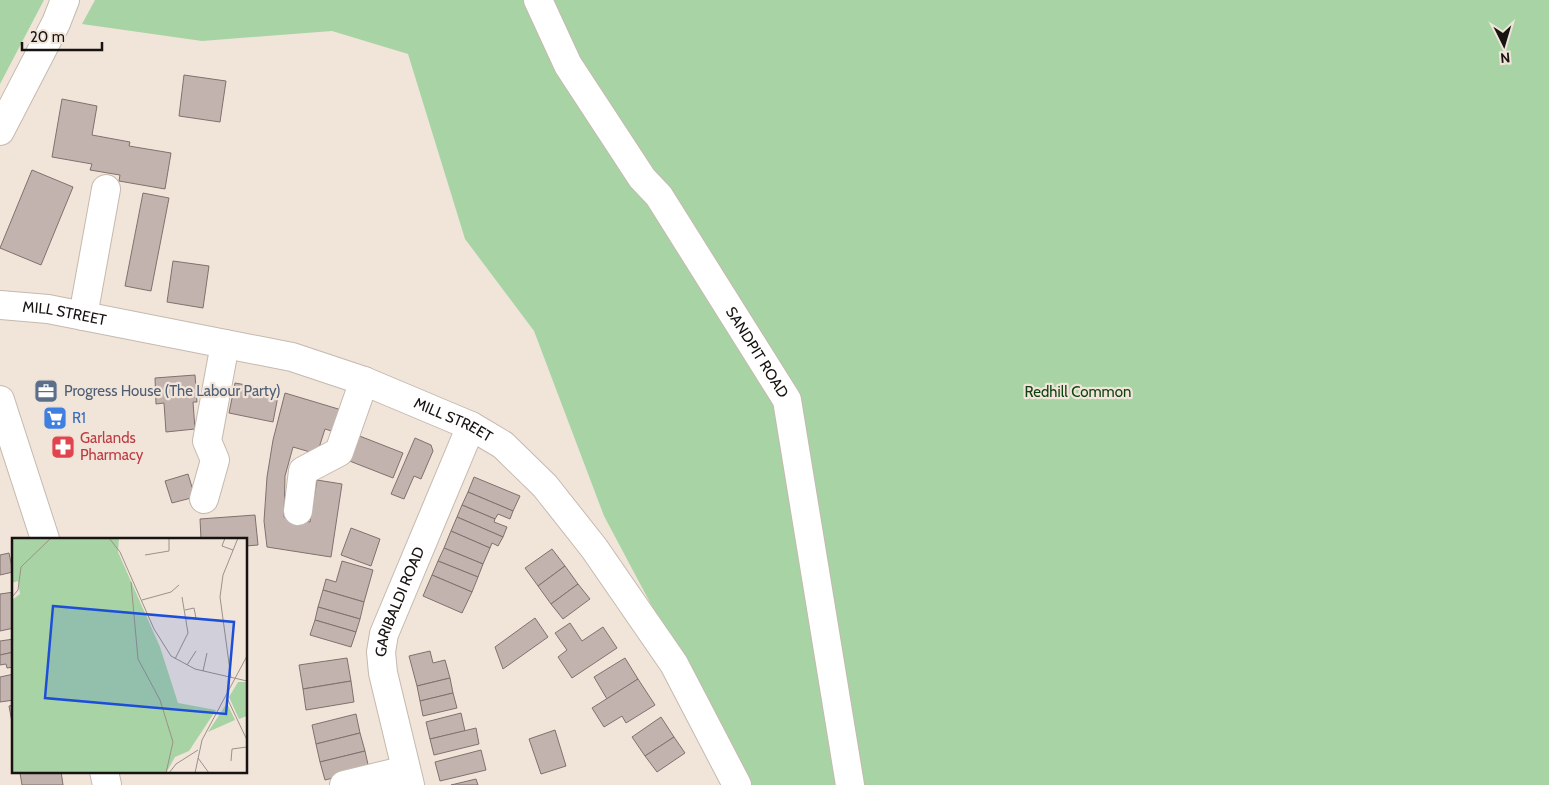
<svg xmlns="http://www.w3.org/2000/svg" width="1549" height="785" font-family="Cabin,sans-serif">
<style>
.green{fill:#a8d4a5}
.building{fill:#c3b3af;stroke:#80716e}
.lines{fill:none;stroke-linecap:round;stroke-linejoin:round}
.minor-casing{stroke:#c5b9af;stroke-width:30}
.major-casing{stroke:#c5b9af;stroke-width:30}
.minor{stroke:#fff;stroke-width:28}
.major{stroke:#fff;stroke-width:28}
.labels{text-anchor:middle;stroke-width:4.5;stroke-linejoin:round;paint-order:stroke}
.street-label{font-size:15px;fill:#171310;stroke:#f1e5da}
.service-label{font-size:15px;fill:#4e5e75;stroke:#f1e5da;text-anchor:start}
.park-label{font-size:15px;fill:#0f410f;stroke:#f1e5da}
.shop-label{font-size:15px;fill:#366cbe;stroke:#f1e5da;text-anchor:start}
.health-label{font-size:15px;fill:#be3a42;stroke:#f1e5da;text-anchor:start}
.inset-road{fill:none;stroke:#9a9189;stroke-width:1}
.view{fill:#1d4ed8;fill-opacity:0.15;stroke:#1d4ed8;stroke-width:2.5}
.inset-edge{fill:none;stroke:#171310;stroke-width:2.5}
</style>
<rect width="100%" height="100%" fill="#f1e5da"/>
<g class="green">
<path d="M0,0H44L0,84Z"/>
<path d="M95,0H1549V785H747L604,516L534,331L465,239L408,54L332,31L202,41L82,24Z"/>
</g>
<g class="building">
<path d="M184,75L226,81L220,122L179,116Z"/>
<path d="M62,99L97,106L92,135L130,142L129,146L171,153L165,189L119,181L120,175L90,170L92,164L52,157Z"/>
<path d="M32,170L73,187L41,265L0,248Z"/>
<path d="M143,193L169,198L151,291L125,286Z"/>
<path d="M173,261L209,266L203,308L167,302Z"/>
<path d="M195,375L197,402H193L195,429L166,432L164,403L156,404L155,378Z"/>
<path d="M235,383L279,391L273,422L229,413Z"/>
<path d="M285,393L345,411L338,433L325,429L317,454L293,447L285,476L284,517L310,522L317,480L342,484L331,557L267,547L264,521L267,477L273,440Z"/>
<path d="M357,435L403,453L393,478L347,460Z"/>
<path d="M415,438L431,445L433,451L421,479L414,476L404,499L391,494Z"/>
<path d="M188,474L195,497L172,503L165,481Z"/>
<path d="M474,477L520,496L513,511L468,492Z"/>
<path d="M468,492L513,511L510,519L498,514L495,519L462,505Z"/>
<path d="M462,505L495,519L494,522L507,527L503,537L457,517Z"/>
<path d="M255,515L258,545L246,546V539H201L200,519Z"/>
<path d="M457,517L503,537L498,546L492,543L490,548L451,531Z"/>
<path d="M351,528L380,539L371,566L341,555Z"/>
<path d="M451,531L490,548L483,564L444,548Z"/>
<path d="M444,548L483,564L478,577L438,561Z"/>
<path d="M552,549L565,566L538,586L525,568Z"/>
<path d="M9,553L13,572L0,575V555Z"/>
<path d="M342,561L373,570L364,602L323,590L326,579L336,582Z"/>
<path d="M438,561L478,577L472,592L432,575Z"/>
<path d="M565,566L578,584L551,604L538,586Z"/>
<path d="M432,575L472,592L462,613L423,596Z"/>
<path d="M578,584L590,599L563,619L551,604Z"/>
<path d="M323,590L364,602L360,619L318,607Z"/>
<path d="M14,592V628L0,631V594Z"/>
<path d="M318,607L360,619L356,632L315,620Z"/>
<path d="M535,618L548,637L503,669L495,647Z"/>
<path d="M315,620L356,632L351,647L310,635Z"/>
<path d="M570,623L582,641L603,627L617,648L572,678L558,657L567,650L555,633Z"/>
<path d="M14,639V652L0,655V641Z"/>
<path d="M430,651L433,663L445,660L450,678L417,686L409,656Z"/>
<path d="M14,652V667L7,668L6,664L0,665V655Z"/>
<path d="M347,658L351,681L303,689L299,665Z"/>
<path d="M625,658L638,679L607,699L594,677Z"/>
<path d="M14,674V700L0,702V677Z"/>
<path d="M450,678L453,693L420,701L417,686Z"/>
<path d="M638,679L655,705L626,723L622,716L604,727L592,708Z"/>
<path d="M351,681L354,702L306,710L303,689Z"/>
<path d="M453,693L457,708L423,716L420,701Z"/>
<path d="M14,705V733L9,706Z"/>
<path d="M461,713L465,731L430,739L426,722Z"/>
<path d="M356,714L360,733L316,744L312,725Z"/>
<path d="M661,717L674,737L645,756L632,737Z"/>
<path d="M476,728L479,744L434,755L430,739Z"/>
<path d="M555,730L566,766L541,774L529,739Z"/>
<path d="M360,733L365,751L320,762L316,744Z"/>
<path d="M674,737L685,753L657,772L645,756Z"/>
<path d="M481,750L486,770L440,781L435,762Z"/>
<path d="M365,751L369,769L325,780L320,762Z"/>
<path d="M30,771H61L63,785H22L20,773Z"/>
<path d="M476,779L478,785H451Z"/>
</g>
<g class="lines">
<g class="minor-casing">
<g id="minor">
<path id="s1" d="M538,0L568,65L642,178L659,196L787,400L850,785"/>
<path id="s2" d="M0,305L48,309L292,357L364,381L471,426L503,445L545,486L594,548L674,664L737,785"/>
<path d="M83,316L106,189"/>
<path d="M0,400L45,539"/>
<path d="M204,499L215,460L207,441L225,344"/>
<path d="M298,511L303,471L339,452L364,381"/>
<path d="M104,771L107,785"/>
<path d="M344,785L406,770"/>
<path id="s3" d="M410,785L383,673L381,652L384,634L471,426"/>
</g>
</g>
<g class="major-casing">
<path id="major" d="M0,131L56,23L65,0"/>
</g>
<use href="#minor" class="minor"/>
<use href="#major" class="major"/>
</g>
<defs>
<g id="office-square" transform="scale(1.25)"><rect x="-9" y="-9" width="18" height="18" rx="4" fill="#5c6f8a" stroke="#f1e5da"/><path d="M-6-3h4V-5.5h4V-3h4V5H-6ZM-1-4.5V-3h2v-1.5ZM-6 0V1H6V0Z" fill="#fff"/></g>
<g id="supermarket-square" transform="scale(1.25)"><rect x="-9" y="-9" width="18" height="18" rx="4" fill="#3f7fe0" stroke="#f1e5da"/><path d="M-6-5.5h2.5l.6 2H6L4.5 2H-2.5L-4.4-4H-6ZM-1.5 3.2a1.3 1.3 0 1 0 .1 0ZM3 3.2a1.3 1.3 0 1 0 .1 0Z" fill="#fff"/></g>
<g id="pharmacy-square" transform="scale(1.25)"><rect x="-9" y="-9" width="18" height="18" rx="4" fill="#e0444e" stroke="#f1e5da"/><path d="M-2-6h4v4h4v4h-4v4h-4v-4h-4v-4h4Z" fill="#fff"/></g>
</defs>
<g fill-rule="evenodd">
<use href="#office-square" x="46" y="391"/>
<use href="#supermarket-square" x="55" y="418"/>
<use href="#pharmacy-square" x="63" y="447"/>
</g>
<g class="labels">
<g class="street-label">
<text dy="5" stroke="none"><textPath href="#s2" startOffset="65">MILL STREET</textPath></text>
<text dy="5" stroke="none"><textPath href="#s1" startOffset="416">SANDPIT ROAD</textPath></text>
<text dy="5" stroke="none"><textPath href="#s2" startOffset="470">MILL STREET</textPath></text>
<text dy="5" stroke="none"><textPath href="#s3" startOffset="190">GARIBALDI ROAD</textPath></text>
</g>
<g class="service-label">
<text x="64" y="396">Progress House (The Labour Party)</text>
</g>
<g class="park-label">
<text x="1078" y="397">Redhill Common</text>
</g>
<g class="shop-label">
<text x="72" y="423">R1</text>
</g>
<g class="health-label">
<text x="80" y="443">Garlands<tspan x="80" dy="17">Pharmacy</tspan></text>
</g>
</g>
<g transform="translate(12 538)">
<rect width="235" height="235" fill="#f1e5da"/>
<path d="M0,0H107L106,14L148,109L166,165L204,172L177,213L163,219L154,235H0V62L8,56L6,43L0,45ZM226,144H235V178L227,181L217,159ZM215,165L223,182L196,194Z" fill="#a8d4a5"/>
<path class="inset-road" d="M97,0L108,14L142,91L159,118L183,131L235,143M213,0L210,8L221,12M133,17L157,13V0M119,44L126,121L148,162L161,204L154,235M0,59L6,52L9,29L39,0M130,62L159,54L167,47M173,72L182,70L184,80L174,81M163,121L176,95L170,59M175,127L184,113M191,133L195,115M219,140L208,59L211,37L226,0M215,160L235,202M186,220L197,235M219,223L220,211L235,209M157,235L164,226L186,212M183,235L190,202L235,118"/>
<path class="view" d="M41,68L222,84L214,176L33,160Z"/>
<rect width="235" height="235" class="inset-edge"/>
</g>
<g transform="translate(1504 45) rotate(175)" stroke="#f1e5da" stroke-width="4" paint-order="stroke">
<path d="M0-4L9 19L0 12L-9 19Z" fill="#171310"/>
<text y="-8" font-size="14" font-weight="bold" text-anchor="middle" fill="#171310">N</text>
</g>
<path d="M22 42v8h80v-8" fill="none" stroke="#171310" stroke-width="2.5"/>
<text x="30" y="42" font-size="15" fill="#171310" stroke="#f1e5da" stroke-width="4" paint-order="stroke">20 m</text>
</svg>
